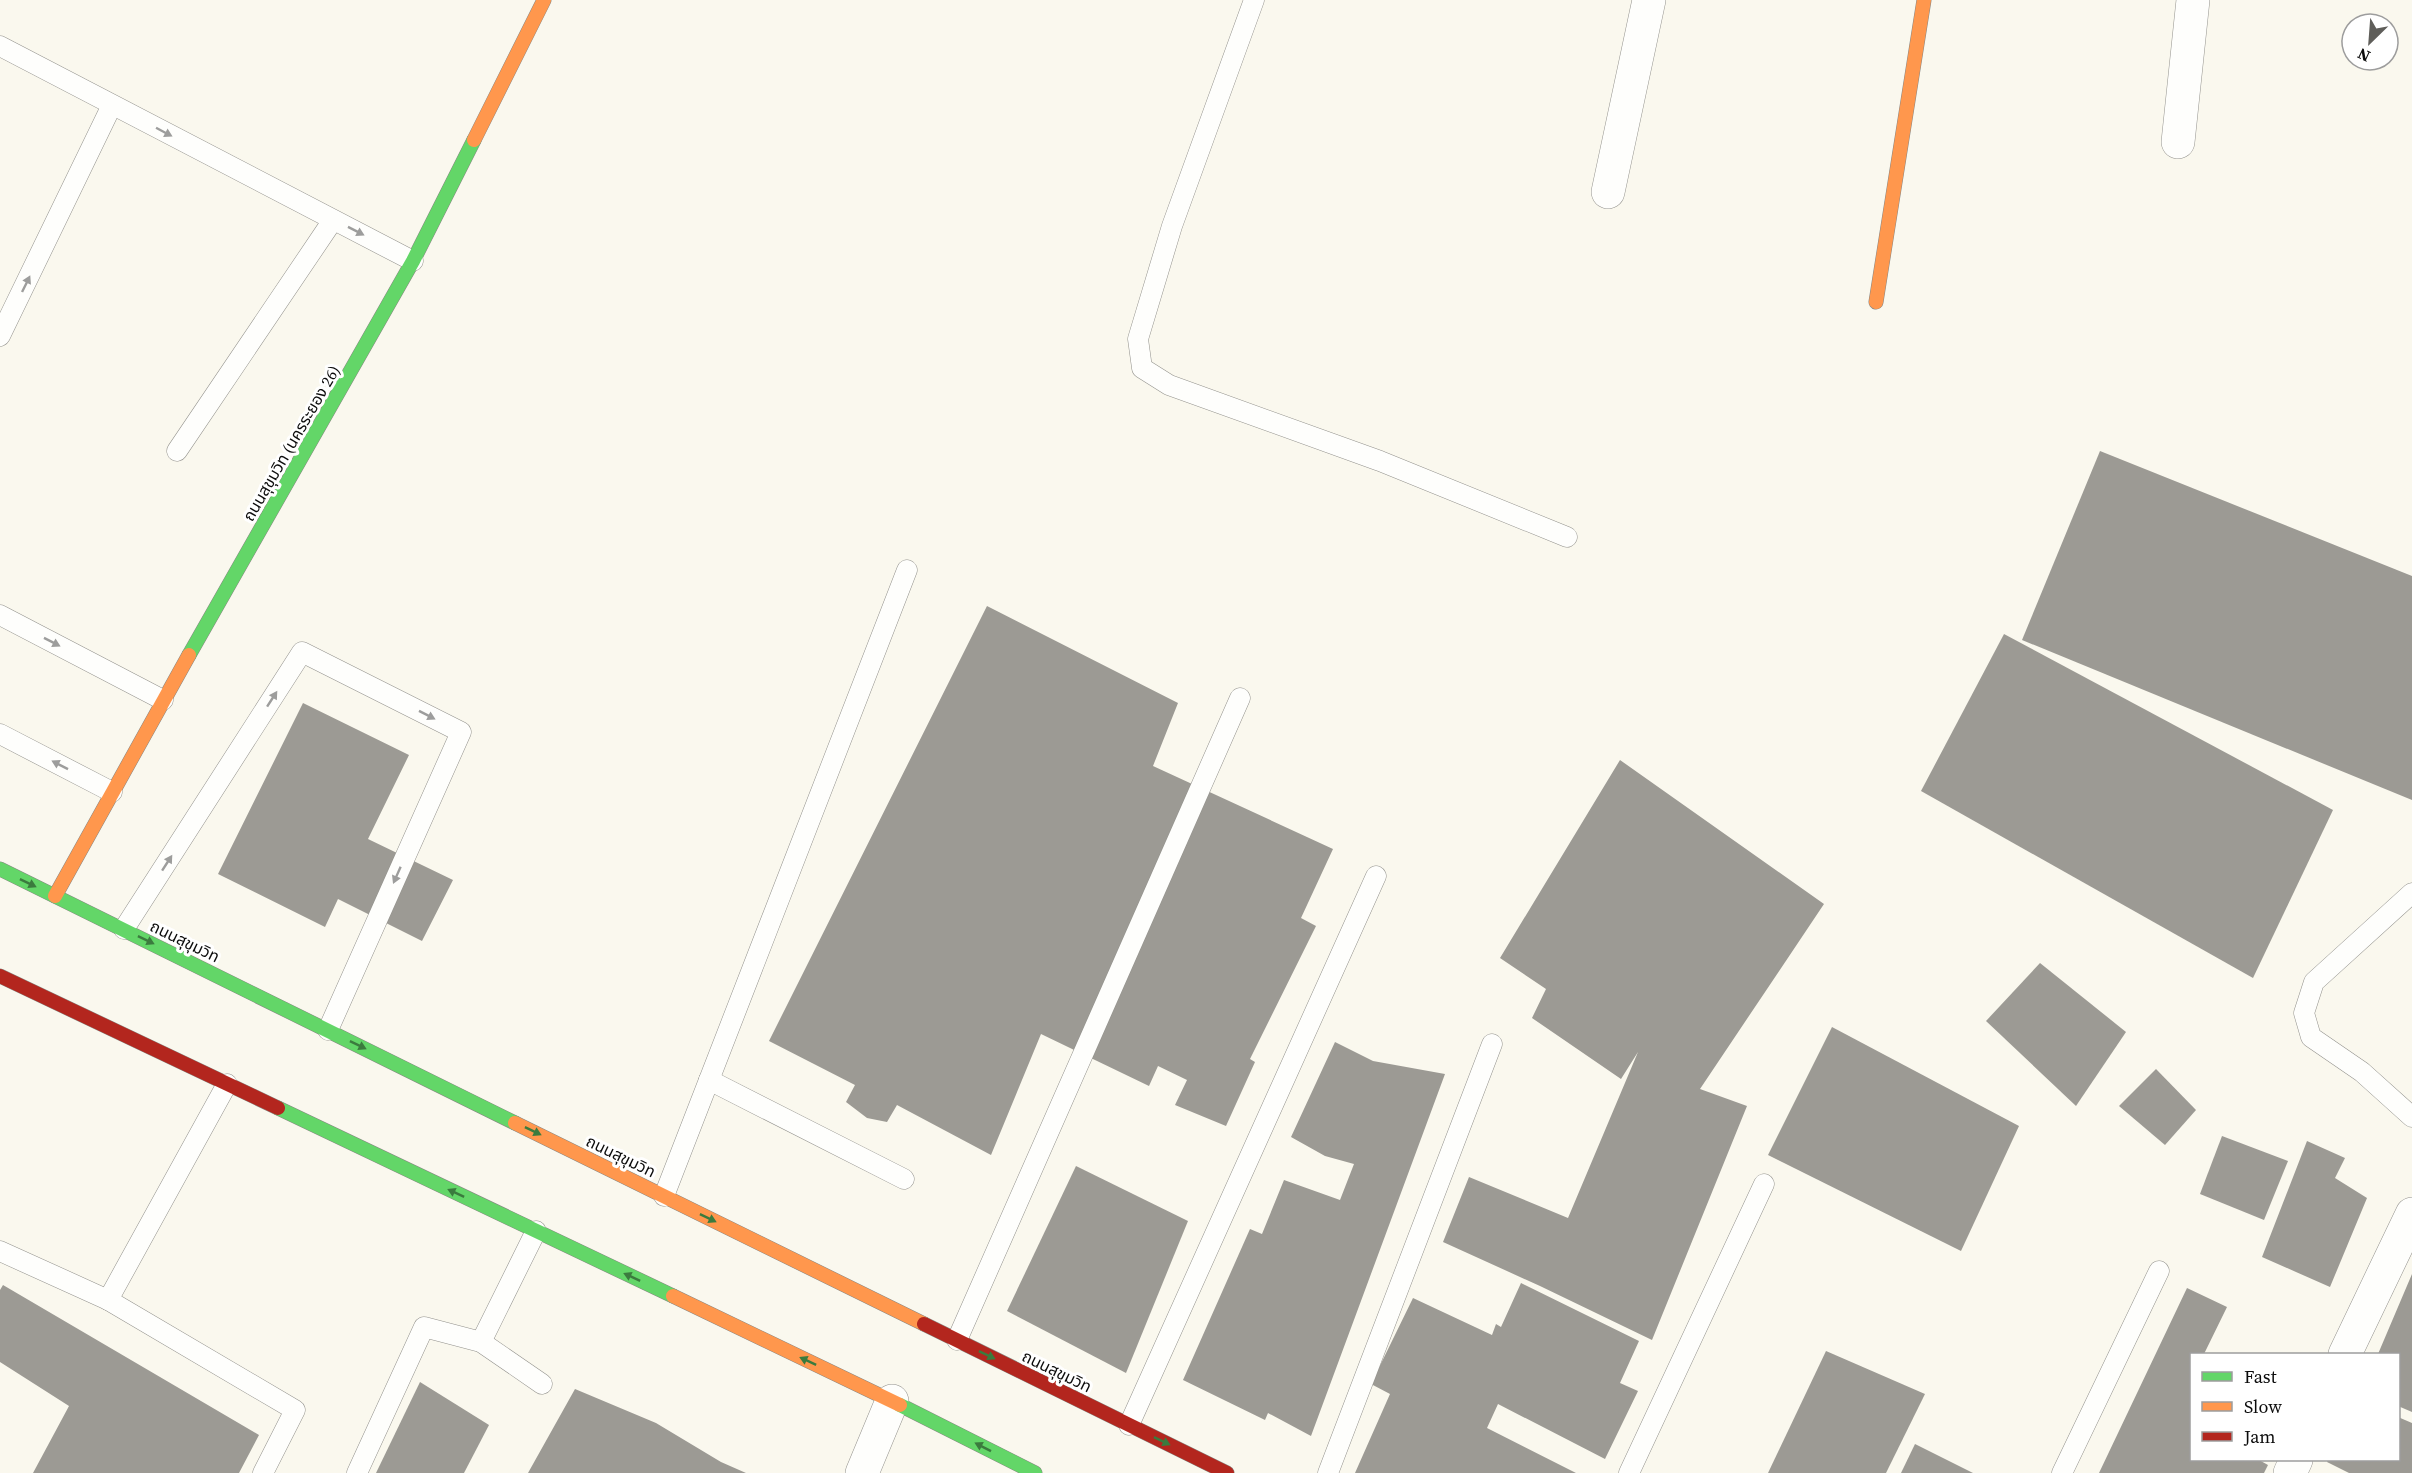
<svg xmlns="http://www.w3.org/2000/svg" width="2412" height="1473" font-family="'Source Serif 4','Noto Sans Thai',serif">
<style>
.building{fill:#9c9a94}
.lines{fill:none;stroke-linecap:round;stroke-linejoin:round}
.lane-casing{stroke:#93928d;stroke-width:21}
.street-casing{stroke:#93928d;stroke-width:34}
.fast-casing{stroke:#898884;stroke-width:15}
.slow-casing{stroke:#898884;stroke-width:15}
.jam-casing{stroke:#898884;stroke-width:15}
.lane{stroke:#fefefc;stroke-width:20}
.street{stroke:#fefefc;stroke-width:33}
.fast{stroke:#63d668;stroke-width:14}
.slow{stroke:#ff974d;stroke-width:14}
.jam{stroke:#b3261e;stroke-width:14}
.oneway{fill:#9d9d9c}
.oneway2{fill:#3b7b3e}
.labels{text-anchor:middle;stroke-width:6;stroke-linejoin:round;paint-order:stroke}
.street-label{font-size:16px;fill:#0b0b0b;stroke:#fff}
</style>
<rect width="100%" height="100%" fill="#faf8ee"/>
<g class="building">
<path d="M2100,451L2412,576V800L2022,640Z"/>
<path d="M987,606L1178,703L1153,766L1333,849L1301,918L1316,926L1250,1059L1255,1062L1226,1126L1175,1105L1187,1080L1158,1066L1149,1086L1041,1034L991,1155L897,1105L887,1122L867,1118L846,1102L855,1085L769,1041Z"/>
<path d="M2004,634L2333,810L2253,978L1921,791Z"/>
<path d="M303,703L409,755L368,839L453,880L422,941L338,899L325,927L218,874Z"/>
<path d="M1620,760L1824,904L1700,1089L1747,1106L1652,1340L1540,1286L1443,1242L1469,1177L1568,1218L1638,1052L1621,1079L1532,1018L1546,989L1500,958Z"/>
<path d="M2040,963L2126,1032L2076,1106L1986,1021Z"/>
<path d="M1832,1027L2019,1126L1961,1251L1768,1155Z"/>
<path d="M1335,1042L1373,1061L1445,1074L1311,1436L1268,1413L1265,1420L1183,1380L1250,1229L1262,1234L1284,1180L1340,1200L1354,1164L1325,1156L1291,1137Z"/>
<path d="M2156,1069L2196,1110L2165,1145L2119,1106Z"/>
<path d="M2222,1136L2288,1161L2264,1220L2200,1194Z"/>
<path d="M2307,1141L2345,1158L2335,1178L2367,1198L2330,1287L2262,1257Z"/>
<path d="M1076,1166L1188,1221L1126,1373L1007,1311Z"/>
<path d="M2412,1274V1412L2398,1406V1354H2378Z"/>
<path d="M1521,1283L1639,1341L1620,1383L1638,1391L1605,1459L1498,1404L1487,1428L1576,1473H1355L1390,1394L1371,1384L1413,1298L1492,1335L1496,1324L1501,1327Z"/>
<path d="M3,1285L259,1435L239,1473H33L69,1406L0,1362V1290Z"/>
<path d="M2187,1288L2227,1307L2204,1354H2192V1460H2259L2268,1465L2264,1473H2099Z"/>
<path d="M1826,1351L1925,1394L1886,1473H1768Z"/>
<path d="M420,1382L489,1425L464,1473H376Z"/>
<path d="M575,1389L656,1423L721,1462L746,1473H528Z"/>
<path d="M2398,1417L2412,1423V1473H2349L2327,1462L2328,1460H2398Z"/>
<path d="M1915,1444L1973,1473H1901Z"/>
</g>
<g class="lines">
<g class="lane-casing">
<g id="lane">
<path d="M1254,0L1172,226L1138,339L1142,368L1169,385L1380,461L1567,537"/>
<path d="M0,46L413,261"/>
<path d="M0,336L112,105"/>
<path d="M177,451L333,220"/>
<path d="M0,615L163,700"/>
<path d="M0,734L112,792"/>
<path d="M2412,893L2314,982L2304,1013L2311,1037L2362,1072L2412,1117"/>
<path d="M124,929L302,652L461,732L328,1030"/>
<path d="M709,1080L904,1179"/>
<path d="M664,1196L907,570"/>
<path d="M0,1251L108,1300L295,1410L263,1473"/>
<path d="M108,1300L227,1084"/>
<path d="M957,1340L1240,698"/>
<path d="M481,1342L536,1231"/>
<path d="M1129,1425L1376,876"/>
<path d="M357,1473L424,1327L481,1342L542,1384"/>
<path d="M1328,1473L1492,1044"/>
<path d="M1629,1473L1764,1184"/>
<path d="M2062,1473L2159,1271"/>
</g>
</g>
<g class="street-casing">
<g id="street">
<path d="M2178,142L2193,0"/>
<path d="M1608,192L1649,0"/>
<path d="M2345,1354L2412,1214"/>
<path d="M862,1473L892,1401"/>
<path d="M2290,1473L2296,1460"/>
</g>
</g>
<g class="fast-casing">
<g id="fast">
<path d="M189,655L413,261L474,140"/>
<path d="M0,869L515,1123"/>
<path d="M278,1108L673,1296"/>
<path d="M900,1405L1035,1473"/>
</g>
</g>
<g class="slow-casing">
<g id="slow">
<path d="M474,140L544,0"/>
<path d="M1876,302L1924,0"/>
<path d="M55,896L189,655"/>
<path d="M515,1123L924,1324"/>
<path d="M673,1296L900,1405"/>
</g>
</g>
<g class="jam-casing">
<g id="jam">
<path d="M0,976L278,1108"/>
<path d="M924,1324L1227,1473"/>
</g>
</g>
<use href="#lane" class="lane"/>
<use href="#street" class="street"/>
<use href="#fast" class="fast"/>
<use href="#slow" class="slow"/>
<use href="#jam" class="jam"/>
</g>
<defs><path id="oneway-solid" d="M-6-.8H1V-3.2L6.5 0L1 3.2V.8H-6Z" transform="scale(1.5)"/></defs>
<g class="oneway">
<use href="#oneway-solid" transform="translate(164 132) rotate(28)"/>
<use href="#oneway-solid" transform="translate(356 231) rotate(27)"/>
<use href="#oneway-solid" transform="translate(26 284) rotate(-64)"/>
<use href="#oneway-solid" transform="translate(52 642) rotate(27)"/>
<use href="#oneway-solid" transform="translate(272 699) rotate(-57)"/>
<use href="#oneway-solid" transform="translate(427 715) rotate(27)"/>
<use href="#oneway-solid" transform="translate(60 765) rotate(-153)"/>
<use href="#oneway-solid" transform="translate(167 863) rotate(-57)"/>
<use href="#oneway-solid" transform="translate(397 875) rotate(114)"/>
</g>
<g class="oneway2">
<use href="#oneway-solid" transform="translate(28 883) rotate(26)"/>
<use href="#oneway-solid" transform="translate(146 940) rotate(26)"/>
<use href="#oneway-solid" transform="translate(358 1045) rotate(26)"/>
<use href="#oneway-solid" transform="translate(533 1131) rotate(26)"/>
<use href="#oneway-solid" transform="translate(456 1193) rotate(-155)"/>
<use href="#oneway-solid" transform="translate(708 1218) rotate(26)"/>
<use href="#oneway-solid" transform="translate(632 1277) rotate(-155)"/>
<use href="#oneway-solid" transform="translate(987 1355) rotate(26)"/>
<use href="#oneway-solid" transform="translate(808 1361) rotate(-155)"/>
<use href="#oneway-solid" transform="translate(1162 1441) rotate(26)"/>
<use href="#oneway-solid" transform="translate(983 1447) rotate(-153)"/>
</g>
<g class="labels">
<g class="street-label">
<text transform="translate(291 443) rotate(-60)" y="6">ถนนสุขุมวิท (นครระยอง 26)</text>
<text transform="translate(185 941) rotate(26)" y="6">ถนนสุขุมวิท</text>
<text transform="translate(621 1156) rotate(26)" y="6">ถนนสุขุมวิท</text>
<text transform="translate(1057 1371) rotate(26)" y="6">ถนนสุขุมวิท</text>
</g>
</g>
<rect x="2190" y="1353" width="210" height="108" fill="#ffffff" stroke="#9d9d9d" stroke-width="1.5"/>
<rect x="2202" y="1372" width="30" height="9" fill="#63d668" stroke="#9d9d9d" stroke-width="1.5"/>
<text x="2244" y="1383" font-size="18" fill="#0b0b0b">Fast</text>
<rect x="2202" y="1402" width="30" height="9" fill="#ff974d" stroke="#9d9d9d" stroke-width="1.5"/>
<text x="2244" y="1413" font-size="18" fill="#0b0b0b">Slow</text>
<rect x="2202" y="1432" width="30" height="9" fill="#b3261e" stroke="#9d9d9d" stroke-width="1.5"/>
<text x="2244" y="1443" font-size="18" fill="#0b0b0b">Jam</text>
<g transform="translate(2370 42) rotate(205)"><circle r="28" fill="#ffffff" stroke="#9d9d9d" stroke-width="1.5"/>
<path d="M0-4.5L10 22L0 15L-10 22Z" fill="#5f5e5a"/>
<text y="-9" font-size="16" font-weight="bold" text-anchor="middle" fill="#0b0b0b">N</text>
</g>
</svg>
